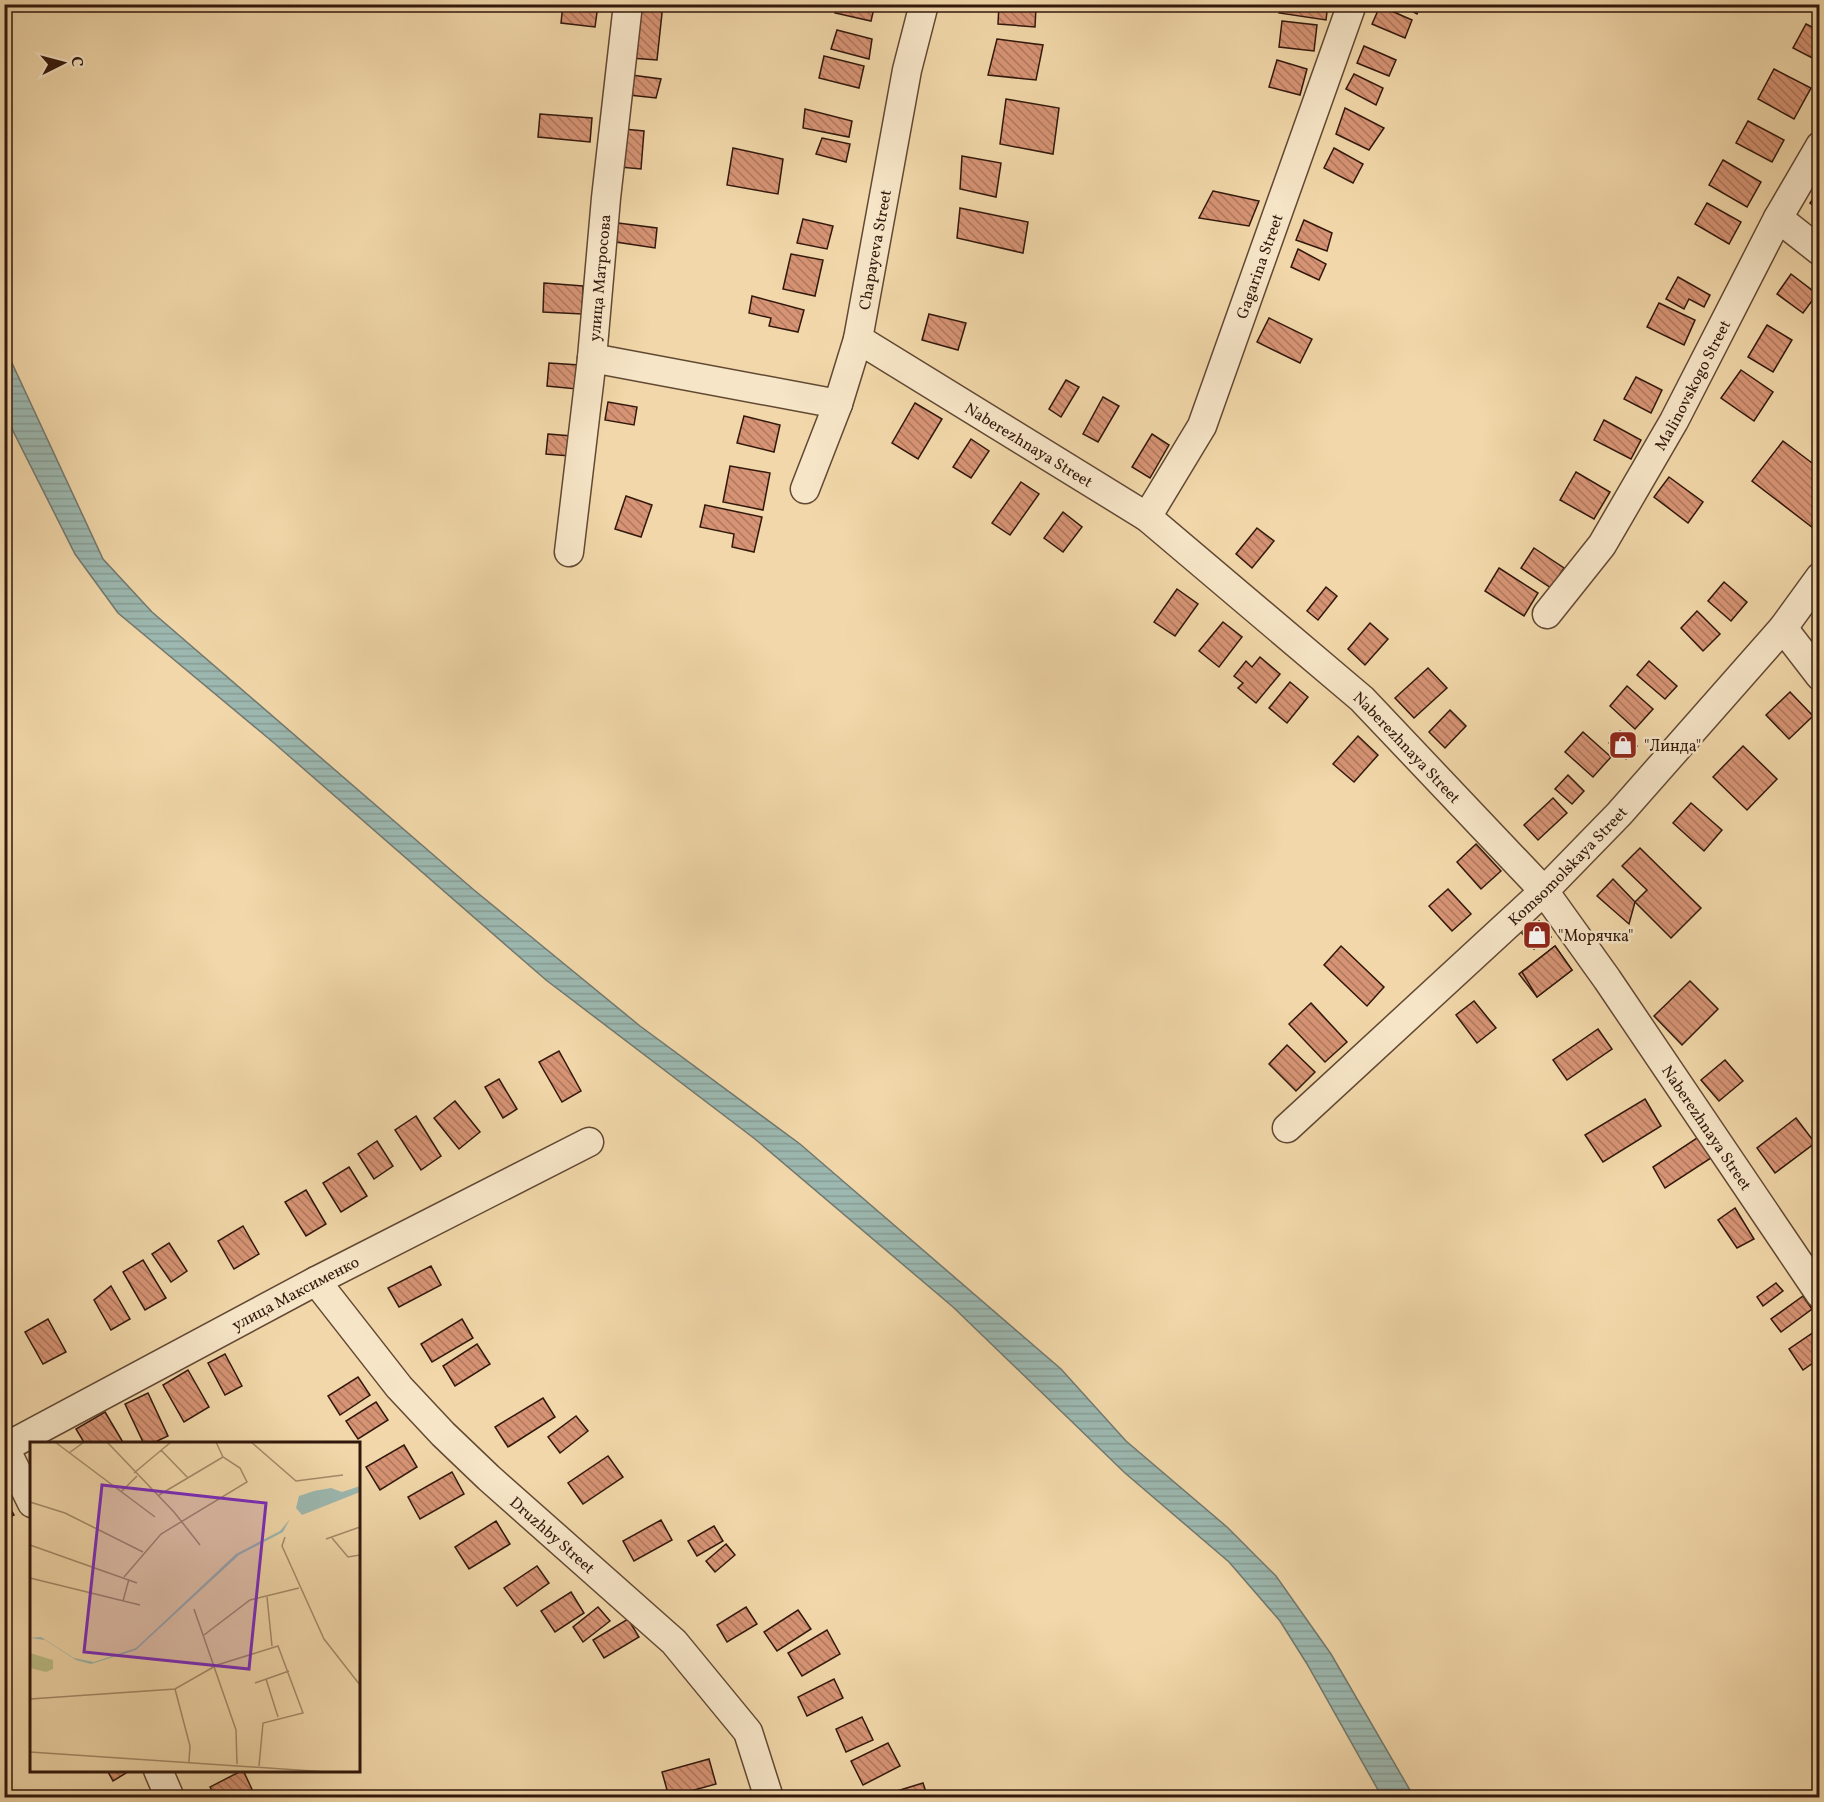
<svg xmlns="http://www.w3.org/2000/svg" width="1824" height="1802" font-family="Vollkorn,serif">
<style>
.water{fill:url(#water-rules);stroke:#72786e;stroke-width:1.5}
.building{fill:url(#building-back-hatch);stroke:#32180c;stroke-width:1.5}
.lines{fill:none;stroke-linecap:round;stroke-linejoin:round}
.minor-casing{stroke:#624833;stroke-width:31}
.minor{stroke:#f6e5c7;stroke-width:28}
.labels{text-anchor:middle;stroke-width:5;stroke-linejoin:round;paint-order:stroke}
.street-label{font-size:16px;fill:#32180c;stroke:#f6e5c7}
.poi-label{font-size:16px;fill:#32180c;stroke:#f6e5c7;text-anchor:start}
.inset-road{fill:none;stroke:#a58b6a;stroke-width:1.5}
.view{fill:#7b2cbf;fill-opacity:0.15;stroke:#7b2cbf;stroke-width:3}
.inset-edge{fill:none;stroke:#32180c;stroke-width:3}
</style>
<defs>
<pattern id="water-rules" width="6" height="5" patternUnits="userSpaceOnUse" patternTransform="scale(1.5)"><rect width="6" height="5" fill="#9cb8b0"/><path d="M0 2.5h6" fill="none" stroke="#879d96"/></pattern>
<pattern id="building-back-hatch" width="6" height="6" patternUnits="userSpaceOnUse" patternTransform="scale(1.5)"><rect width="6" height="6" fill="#d79475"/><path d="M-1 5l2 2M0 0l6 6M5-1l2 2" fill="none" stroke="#af785e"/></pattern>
</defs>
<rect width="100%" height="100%" fill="#f1d7a9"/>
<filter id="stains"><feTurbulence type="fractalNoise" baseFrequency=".00333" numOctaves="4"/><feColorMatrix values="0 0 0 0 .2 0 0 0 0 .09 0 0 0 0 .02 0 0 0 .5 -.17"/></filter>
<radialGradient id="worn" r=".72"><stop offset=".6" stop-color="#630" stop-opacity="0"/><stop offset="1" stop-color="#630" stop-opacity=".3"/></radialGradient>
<path class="water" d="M5,348L103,559L152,612L474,890L640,1026L800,1144L1061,1369L1126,1441L1227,1527L1276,1576L1331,1654L1414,1797H1382L1307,1664L1280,1621L1229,1562L1125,1473L953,1307L755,1139L546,980L274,743L118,613L75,554L5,415Z"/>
<g class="building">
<path d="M563,4L598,5L595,27L561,23Z"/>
<path d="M639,4H663L657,60L631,58Z"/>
<path d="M837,4H875L871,21L835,13Z"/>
<path d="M999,4L1036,7L1035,27L998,24Z"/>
<path d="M1281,4H1328L1326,20L1279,13Z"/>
<path d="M1399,4H1421L1417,14Z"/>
<path d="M1380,6L1412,20L1405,38L1372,24Z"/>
<path d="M1282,21L1317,25L1314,51L1279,47Z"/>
<path d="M1806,24L1820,31V62L1793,48Z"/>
<path d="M837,30L872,39L869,59L831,49Z"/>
<path d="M997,39L1043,45L1036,80L988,75Z"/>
<path d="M1364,46L1396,60L1389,76L1357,63Z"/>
<path d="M824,56L864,66L859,88L819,78Z"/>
<path d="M1277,60L1307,69L1300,95L1269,87Z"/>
<path d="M1774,69L1811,88L1794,119L1758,99Z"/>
<path d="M624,74L661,79L656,98L620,94Z"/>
<path d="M1354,74L1383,88L1376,105L1346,89Z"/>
<path d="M1006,99L1059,108L1053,154L1000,144Z"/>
<path d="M1345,108L1384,128L1369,150L1336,134Z"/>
<path d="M805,109L852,121L849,137L803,128Z"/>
<path d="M540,114L592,118L590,142L538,137Z"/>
<path d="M1748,121L1784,140L1772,162L1736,143Z"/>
<path d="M613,128L644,131L641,169L609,166Z"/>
<path d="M822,138L850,144L846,162L816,154Z"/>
<path d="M733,148L783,159L778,194L727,185Z"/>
<path d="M1334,148L1363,164L1353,183L1324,168Z"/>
<path d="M962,156L1001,163L996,197L960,189Z"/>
<path d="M1723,160L1761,182L1747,207L1709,185Z"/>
<path d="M1820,189V210L1810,203Z"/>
<path d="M1213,191L1259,201L1249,226L1199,218Z"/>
<path d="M1707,203L1741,222L1729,244L1695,224Z"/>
<path d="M960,208L1028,222L1023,253L957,238Z"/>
<path d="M803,219L833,226L827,249L797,243Z"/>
<path d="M1304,220L1332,233L1327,251L1296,240Z"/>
<path d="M618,223L657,228L655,248L616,242Z"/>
<path d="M1298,249L1326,264L1319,280L1291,267Z"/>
<path d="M791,254L823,260L815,296L783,289Z"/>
<path d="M1791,274L1817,294L1803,313L1777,294Z"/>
<path d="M1678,277L1710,295L1704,307L1689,299L1684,309L1666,299Z"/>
<path d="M544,283L583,286L582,314L543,312Z"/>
<path d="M752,296L804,310L798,332L769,326L771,318L749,313Z"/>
<path d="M1659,303L1695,320L1684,345L1647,327Z"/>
<path d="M929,314L966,323L958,350L922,340Z"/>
<path d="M1269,318L1312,339L1300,363L1257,342Z"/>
<path d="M1767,325L1792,340L1773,372L1748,357Z"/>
<path d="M549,363L579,365L577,389L547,386Z"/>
<path d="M1741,370L1773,392L1754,421L1721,398Z"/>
<path d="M1636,377L1662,390L1651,413L1624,399Z"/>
<path d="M1066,380L1079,387L1061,417L1049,409Z"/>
<path d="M1103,397L1119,406L1098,442L1083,434Z"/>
<path d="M608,402L637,407L634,425L605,420Z"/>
<path d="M915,403L942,419L918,459L892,443Z"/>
<path d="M744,416L780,425L774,452L737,443Z"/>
<path d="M1604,420L1641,440L1631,459L1594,440Z"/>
<path d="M548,434L572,436L570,456L546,454Z"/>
<path d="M1152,434L1169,445L1150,478L1132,467Z"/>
<path d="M971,439L989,451L971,478L953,467Z"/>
<path d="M1783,441L1820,469V519L1813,528L1752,481Z"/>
<path d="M730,466L770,473L763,510L723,502Z"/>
<path d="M1576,472L1610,492L1594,519L1560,500Z"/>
<path d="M1669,477L1703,502L1688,523L1654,497Z"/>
<path d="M1021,482L1039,494L1010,535L992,523Z"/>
<path d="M626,496L652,505L641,537L615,529Z"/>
<path d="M705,505L762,517L754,552L732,547L734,534L700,527Z"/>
<path d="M1063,512L1082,527L1063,552L1044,538Z"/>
<path d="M1257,528L1274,541L1252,568L1236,554Z"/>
<path d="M1534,548L1564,568L1551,588L1521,568Z"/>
<path d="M1499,568L1538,593L1524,616L1485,591Z"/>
<path d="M1724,582L1747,602L1731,621L1708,601Z"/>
<path d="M1326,587L1337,596L1318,620L1307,611Z"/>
<path d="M1177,589L1198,604L1175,636L1154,622Z"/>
<path d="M1697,611L1720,634L1703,651L1681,628Z"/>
<path d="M1223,622L1242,637L1219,667L1199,651Z"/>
<path d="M1370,623L1388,639L1365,665L1348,649Z"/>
<path d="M1260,657L1280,674L1256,703L1238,688L1243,683L1234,676L1246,661L1252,667Z"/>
<path d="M1649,661L1677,686L1665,699L1637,675Z"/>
<path d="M1428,668L1447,688L1414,718L1395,698Z"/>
<path d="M1290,682L1308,697L1287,723L1269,708Z"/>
<path d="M1627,686L1653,709L1635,729L1610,706Z"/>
<path d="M1790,692L1813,716L1789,739L1766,715Z"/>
<path d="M1450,710L1466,726L1445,748L1429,732Z"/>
<path d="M1620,731L1637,746L1626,759L1609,743Z"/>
<path d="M1583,732L1611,757L1593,777L1565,752Z"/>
<path d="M1358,736L1378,755L1354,782L1333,764Z"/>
<path d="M1743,746L1777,779L1747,810L1713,777Z"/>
<path d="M1568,775L1584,791L1572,804L1555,789Z"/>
<path d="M1553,798L1567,813L1538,840L1524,825Z"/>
<path d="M1691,803L1722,830L1704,851L1673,823Z"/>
<path d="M1476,844L1501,871L1481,889L1457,862Z"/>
<path d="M1640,848L1701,908L1671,938L1635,902L1647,890L1622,866Z"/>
<path d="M1613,879L1635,902L1629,924L1597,896Z"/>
<path d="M1448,889L1471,914L1452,931L1429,906Z"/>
<path d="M1539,921L1551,937L1534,949L1522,933Z"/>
<path d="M1539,921L1551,937L1534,949L1522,933Z"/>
<path d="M1341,946L1384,987L1367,1006L1324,965Z"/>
<path d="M1555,946L1572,970L1537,997L1519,974Z"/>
<path d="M1555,946L1572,970L1537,997L1522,972Z"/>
<path d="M1690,981L1718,1009L1682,1045L1654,1016Z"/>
<path d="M1474,1001L1496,1028L1477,1043L1456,1015Z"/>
<path d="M1311,1003L1347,1042L1325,1062L1289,1024Z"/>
<path d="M1598,1029L1612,1049L1567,1080L1553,1060Z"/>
<path d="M1287,1045L1315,1072L1296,1091L1269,1064Z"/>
<path d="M559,1051L581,1091L562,1102L539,1062Z"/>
<path d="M1725,1060L1743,1081L1719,1101L1701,1080Z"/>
<path d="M499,1079L517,1109L503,1118L485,1087Z"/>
<path d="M1645,1099L1661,1126L1603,1162L1585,1135Z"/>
<path d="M455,1101L480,1132L459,1149L434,1118Z"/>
<path d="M416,1116L441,1156L421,1170L395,1130Z"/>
<path d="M1796,1118L1815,1143L1775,1173L1757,1148Z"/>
<path d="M1700,1136L1711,1158L1665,1188L1653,1167Z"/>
<path d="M377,1141L393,1166L374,1179L358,1154Z"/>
<path d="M349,1167L367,1196L341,1212L323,1183Z"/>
<path d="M306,1190L326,1224L306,1236L285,1202Z"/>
<path d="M1735,1208L1754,1239L1737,1248L1718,1220Z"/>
<path d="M243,1226L259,1254L234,1269L218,1241Z"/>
<path d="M169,1243L187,1271L171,1282L152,1254Z"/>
<path d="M143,1260L166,1298L145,1310L123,1272Z"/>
<path d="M431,1266L441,1285L399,1307L388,1288Z"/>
<path d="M1776,1283L1783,1291L1763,1306L1757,1297Z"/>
<path d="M111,1286L130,1319L111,1330L94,1300Z"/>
<path d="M1803,1296L1812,1309L1781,1332L1771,1319Z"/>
<path d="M48,1319L66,1352L43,1364L25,1332Z"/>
<path d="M462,1319L473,1338L432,1362L421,1344Z"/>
<path d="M1820,1328V1358L1803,1370L1789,1349Z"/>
<path d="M477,1344L490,1364L455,1386L443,1366Z"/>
<path d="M225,1354L242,1386L225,1395L208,1363Z"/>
<path d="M188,1370L209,1407L184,1422L163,1385Z"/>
<path d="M358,1377L370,1395L340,1415L328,1396Z"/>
<path d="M148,1393L168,1436L151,1444H144L125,1404Z"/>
<path d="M543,1398L555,1417L508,1447L495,1427Z"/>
<path d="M376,1402L388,1420L358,1439L346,1421Z"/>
<path d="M105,1412L124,1444H85L76,1429Z"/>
<path d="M576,1416L588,1431L560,1453L548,1437Z"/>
<path d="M404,1445L417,1467L380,1490L366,1467Z"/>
<path d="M608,1456L623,1477L583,1504L568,1483Z"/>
<path d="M452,1472L464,1494L420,1519L408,1497Z"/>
<path d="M4,1498L14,1515L4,1520Z"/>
<path d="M661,1520L672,1540L634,1561L623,1541Z"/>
<path d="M496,1521L510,1544L469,1569L455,1547Z"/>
<path d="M714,1526L723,1541L697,1556L688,1541Z"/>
<path d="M726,1544L735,1555L715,1572L706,1561Z"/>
<path d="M537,1566L549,1583L517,1606L504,1588Z"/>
<path d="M571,1592L584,1613L555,1632L541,1611Z"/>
<path d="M598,1607L610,1621L583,1642L573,1627Z"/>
<path d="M746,1607L757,1624L727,1642L717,1625Z"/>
<path d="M798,1610L811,1629L777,1651L764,1632Z"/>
<path d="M628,1619L639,1637L604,1658L593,1640Z"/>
<path d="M827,1630L840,1654L802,1676L788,1653Z"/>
<path d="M834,1679L843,1698L807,1716L798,1697Z"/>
<path d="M862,1717L873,1740L846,1752L836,1729Z"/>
<path d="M888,1743L900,1766L863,1785L851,1761Z"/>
<path d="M709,1759L716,1784L669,1797L662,1772Z"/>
<path d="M107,1770H131L113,1781Z"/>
<path d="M243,1770L256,1798H216L210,1787Z"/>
<path d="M923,1783L928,1798H888L887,1794Z"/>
</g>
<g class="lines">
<g class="minor-casing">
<g id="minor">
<path d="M1778,218L1820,251"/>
<path id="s1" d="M858,339L1147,517L1362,699L1544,891L1607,979L1820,1294"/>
<path d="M592,358L838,404"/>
<path id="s2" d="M805,489L838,404L858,339L907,70L924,4"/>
<path id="s3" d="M1147,517L1202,426L1352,4"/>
<path id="s4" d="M569,552L592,358L606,198L628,4"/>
<path id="s5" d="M1547,614L1602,545L1674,421L1778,218L1820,146"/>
<path d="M1783,628L1820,676"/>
<path id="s6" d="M1287,1128L1544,891L1619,814L1783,628L1820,577"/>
<path id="s7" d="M316,1281L399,1387L443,1434L489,1478L674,1642L748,1732L769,1798"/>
<path d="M4,1446L32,1503"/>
<path id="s8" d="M4,1448L316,1281L589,1142"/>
<path d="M158,1770L170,1798"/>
</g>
</g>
<use href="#minor" class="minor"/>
</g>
<defs>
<g id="shop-square" transform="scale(1.5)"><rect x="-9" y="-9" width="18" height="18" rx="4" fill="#8f2418" stroke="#f6e5c7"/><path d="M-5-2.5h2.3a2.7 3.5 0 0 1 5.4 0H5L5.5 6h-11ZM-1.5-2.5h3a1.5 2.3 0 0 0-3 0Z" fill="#fff"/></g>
</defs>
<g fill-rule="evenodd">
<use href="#shop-square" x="1623" y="745"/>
<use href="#shop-square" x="1537" y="935"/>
</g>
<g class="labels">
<g class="street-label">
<text dy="6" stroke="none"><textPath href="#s2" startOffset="250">Chapayeva Street</textPath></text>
<text dy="6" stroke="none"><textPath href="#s3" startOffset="276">Gagarina Street</textPath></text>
<text dy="6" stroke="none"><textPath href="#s4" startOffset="276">улица Матросова</textPath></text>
<text dy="6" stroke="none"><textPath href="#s5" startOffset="272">Malinovskogo Street</textPath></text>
<text dy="6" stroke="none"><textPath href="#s1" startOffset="201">Naberezhnaya Street</textPath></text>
<text dy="6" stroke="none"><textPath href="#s1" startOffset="687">Naberezhnaya Street</textPath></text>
<text dy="6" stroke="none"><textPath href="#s6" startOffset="384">Komsomolskaya Street</textPath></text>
<text dy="6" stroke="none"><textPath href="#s1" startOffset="1173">Naberezhnaya Street</textPath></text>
<text dy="6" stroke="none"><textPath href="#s8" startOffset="330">улица Максименко</textPath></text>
<text dy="6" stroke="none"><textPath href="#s7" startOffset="348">Druzhby Street</textPath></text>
</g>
<g class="poi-label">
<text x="1644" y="751">"Линда"</text>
<text x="1558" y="941">"Морячка"</text>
</g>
</g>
<g transform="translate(30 1442)">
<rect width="330" height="330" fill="#f1d7a9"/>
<path d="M0,211L23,218V227L16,230L0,226Z" fill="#bcbe86"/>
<path d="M330,44V50L272,73L266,66L269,54L284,49L301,46L312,50ZM260,77L253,90L209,113L106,208L61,222L46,218L15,198L0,196L11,195L44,216L64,220L106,206L206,112L250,89Z" fill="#9cb8b0"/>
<path class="inset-road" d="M25,0L125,75M77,0L144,70L170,103M221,0L266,39L313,33M131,8L158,36M39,11L54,0M104,31L141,0M91,50L107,34M129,53L193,15M0,60L35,71L113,110M255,95L252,104L294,197L330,243M302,96L318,115L330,113M296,97L330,85M0,103L107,141M94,135L131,92L217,40L210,26L193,15L186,0M0,136L110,163M237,155L242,204M93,159L99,137M164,167L206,288L207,322M174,193L220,158L269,146M236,237L248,275M225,241L259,229M145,247L160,304L159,320M0,257L145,247L187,223L248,204L273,271L233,281L229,324M0,310L297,330"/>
<path class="view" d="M72,43L236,61L219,227L54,210Z"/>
<rect width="330" height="330" class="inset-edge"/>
</g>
<rect width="1824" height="1802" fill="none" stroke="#f1d7a9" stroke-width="24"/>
<rect x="6" y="6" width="1812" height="1790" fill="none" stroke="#32180c" stroke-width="3"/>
<rect x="12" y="12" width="1800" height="1778" fill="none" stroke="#32180c" stroke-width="1.5"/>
<g transform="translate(63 63) rotate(84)" stroke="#f6e5c7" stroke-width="4.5" paint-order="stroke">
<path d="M0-4.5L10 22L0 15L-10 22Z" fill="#32180c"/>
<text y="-9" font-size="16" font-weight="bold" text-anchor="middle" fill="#32180c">С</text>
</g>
<rect width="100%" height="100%" filter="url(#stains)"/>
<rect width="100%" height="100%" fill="url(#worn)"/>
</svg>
